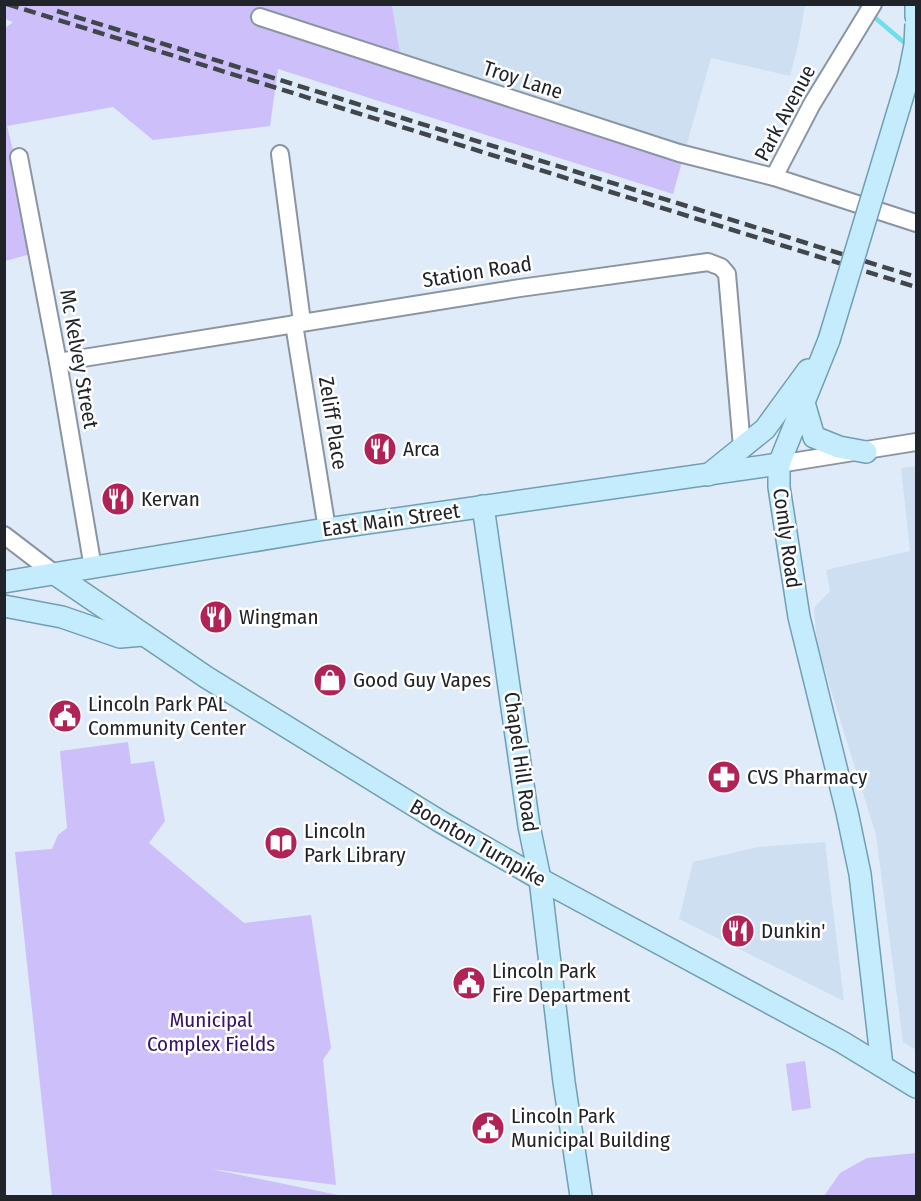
<svg xmlns="http://www.w3.org/2000/svg" width="921" height="1201" font-family="'Fira Sans Condensed',sans-serif">
<style>
.built{fill:#cedff2}
.green{fill:#cdbffa}
.lines{fill:none;stroke-linecap:round;stroke-linejoin:round}
.stream{stroke:#6cdfea;stroke-width:4.5}
.minor-casing{stroke:#8a95a1;stroke-width:20}
.major-casing{stroke:#729eb2;stroke-width:24}
.minor{stroke:#fff;stroke-width:16}
.major{stroke:#c5ecfd;stroke-width:21}
.rail{stroke:#40464c;stroke-width:4.5;stroke-dasharray:12 6;stroke-linecap:butt}
.major-bridge-casing{stroke:#729eb2;stroke-width:24;stroke-linecap:butt}
.major-bridge{stroke:#c5ecfd;stroke-width:21}
.labels{text-anchor:middle;stroke-width:5;stroke-linejoin:round;paint-order:stroke}
.street-label{font-size:21px;fill:#202429;stroke:#fff}
.poi-label{font-size:21px;fill:#202429;stroke:#fff;text-anchor:start}
.park-label{font-size:21px;fill:#361367;stroke:#fff}
</style>
<rect width="100%" height="100%" fill="#dfebf8"/>
<g class="built">
<path d="M392,5H805L799,41L790,76L711,58L683,158L402,65Z"/>
<path d="M916,466V1050L903,1042L876,835L817,645L814,608L830,591L826,570L910,551L901,468Z"/>
<path d="M825,842L844,1001L679,919L693,862L759,847Z"/>
</g>
<g class="green">
<path d="M5,5H392L402,65L683,158L673,194L278,69L270,126L153,140L113,107L7,126L38,252L5,261L4,29L13,22L5,19Z"/>
<path d="M128,742L131,764L154,761L165,821L149,843L244,923L311,915L331,1048L323,1060L336,1185L211,1169L343,1196H52L15,852L52,849L58,835L67,828L60,751Z"/>
<path d="M805,1061L811,1108L792,1111L786,1064Z"/>
<path d="M916,1153V1196H824L840,1173L867,1158Z"/>
</g>
<g class="lines">
<path class="stream" d="M859,4L907,45"/>
<g class="minor-casing">
<g id="minor">
<path d="M260,17L679,153L774,177L916,223"/>
<path d="M280,154L302,322"/>
<path d="M19,157L58,362L93,568"/>
<path d="M774,177L812,104L873,4"/>
<path d="M294,324L327,529"/>
<path d="M58,362L520,288L708,262L721,267L727,274L742,447"/>
<path d="M779,464L916,442"/>
<path d="M4,535L55,574"/>
</g>
</g>
<g class="major-casing">
<g id="major">
<path d="M916,4V16"/>
<path d="M829,340L779,464V487L799,617L847,812L860,874L882,1066"/>
<path d="M804,403L814,437L839,447L866,452"/>
<path d="M708,475L765,429L808,370"/>
<path d="M483,506L529,826L540,879L564,1082L581,1196"/>
<path d="M55,574L206,677L441,822L540,879L842,1042L916,1087"/>
<path d="M4,582L319,530L779,464"/>
<path d="M4,606L62,617L120,637L143,635"/>
</g>
</g>
<use href="#minor" class="minor"/>
<use href="#major" class="major"/>
<g class="rail">
<path d="M7,4L916,287"/>
<path d="M57,11L916,277"/>
</g>
<g class="major-bridge-casing">
<path id="major-bridge" d="M829,340L909,75L915,45L916,24"/>
</g>
<use href="#major-bridge" class="major-bridge"/>
</g>
<defs>
<g id="restaurant-disc" transform="scale(1.725)"><circle r="9.5" fill="#b12256" stroke="#fff"/><path d="M-5-6h1v4h1v-4h1v4h1v-4h1v5L-1.5 .5V6h-2V.5L-5-1ZM5-6V6H3V1.5H1.5Q1.5-4 5-6Z" fill="#fff"/></g>
<g id="shop-disc" transform="scale(1.725)"><circle r="9.5" fill="#b12256" stroke="#fff"/><path d="M-5-2.5h2.3a2.7 3.5 0 0 1 5.4 0H5L5.5 6h-11ZM-1.5-2.5h3a1.5 2.3 0 0 0-3 0Z" fill="#fff"/></g>
<g id="civic-disc" transform="scale(1.725)"><circle r="9.5" fill="#b12256" stroke="#fff"/><path d="M-.6-6.5H3V-4.5H.6V-3L4-1V1h2V6H-6V1h2V-1L-.6-3ZM-1.2 2.5V6h2.4V2.5Z" fill="#fff"/></g>
<g id="pharmacy-disc" transform="scale(1.725)"><circle r="9.5" fill="#b12256" stroke="#fff"/><path d="M-2-6h4v4h4v4h-4v4h-4v-4h-4v-4h4Z" fill="#fff"/></g>
<g id="library-disc" transform="scale(1.725)"><circle r="9.5" fill="#b12256" stroke="#fff"/><path d="M-6-4Q-3-5.5-.7-3.5V5Q-3 3-6 4ZM6-4Q3-5.5 .7-3.5V5Q3 3 6 4Z" fill="#fff"/></g>
</defs>
<g fill-rule="evenodd">
<use href="#restaurant-disc" x="380" y="449"/>
<use href="#restaurant-disc" x="118" y="499"/>
<use href="#restaurant-disc" x="216" y="617"/>
<use href="#shop-disc" x="330" y="680"/>
<use href="#civic-disc" x="65" y="716"/>
<use href="#pharmacy-disc" x="724" y="777"/>
<use href="#library-disc" x="281" y="843"/>
<use href="#restaurant-disc" x="738" y="931"/>
<use href="#civic-disc" x="469" y="983"/>
<use href="#civic-disc" x="488" y="1128"/>
</g>
<g class="labels">
<g class="street-label">
<text transform="translate(523 80) rotate(18)" y="7">Troy Lane</text>
<text transform="translate(785 113) rotate(-62)" y="7">Park Avenue</text>
<text transform="translate(477 272) rotate(-9)" y="7">Station Road</text>
<text transform="translate(79 359) rotate(80)" y="7">Mc Kelvey Street</text>
<text transform="translate(333 423) rotate(81)" y="7">Zeliff Place</text>
<text transform="translate(391 520) rotate(-8)" y="7">East Main Street</text>
<text transform="translate(787 538) rotate(82)" y="7">Comly Road</text>
<text transform="translate(521 762) rotate(82)" y="7">Chapel Hill Road</text>
<text transform="translate(478 843) rotate(30)" y="7">Boonton Turnpike</text>
</g>
<g class="poi-label">
<text x="403" y="456">Arca</text>
<text x="141" y="506">Kervan</text>
<text x="239" y="624">Wingman</text>
<text x="353" y="687">Good Guy Vapes</text>
<text x="88" y="711">Lincoln Park PAL<tspan x="88" dy="24">Community Center</tspan></text>
<text x="747" y="784">CVS Pharmacy</text>
<text x="304" y="838">Lincoln<tspan x="304" dy="24">Park Library</tspan></text>
<text x="761" y="938">Dunkin'</text>
<text x="492" y="978">Lincoln Park<tspan x="492" dy="24">Fire Department</tspan></text>
<text x="511" y="1123">Lincoln Park<tspan x="511" dy="24">Municipal Building</tspan></text>
</g>
<g class="park-label">
<text x="211" y="1027">Municipal<tspan x="211" dy="24">Complex Fields</tspan></text>
</g>
</g>
<rect width="921" height="1201" fill="none" stroke="#202429" stroke-width="12"/>
</svg>
